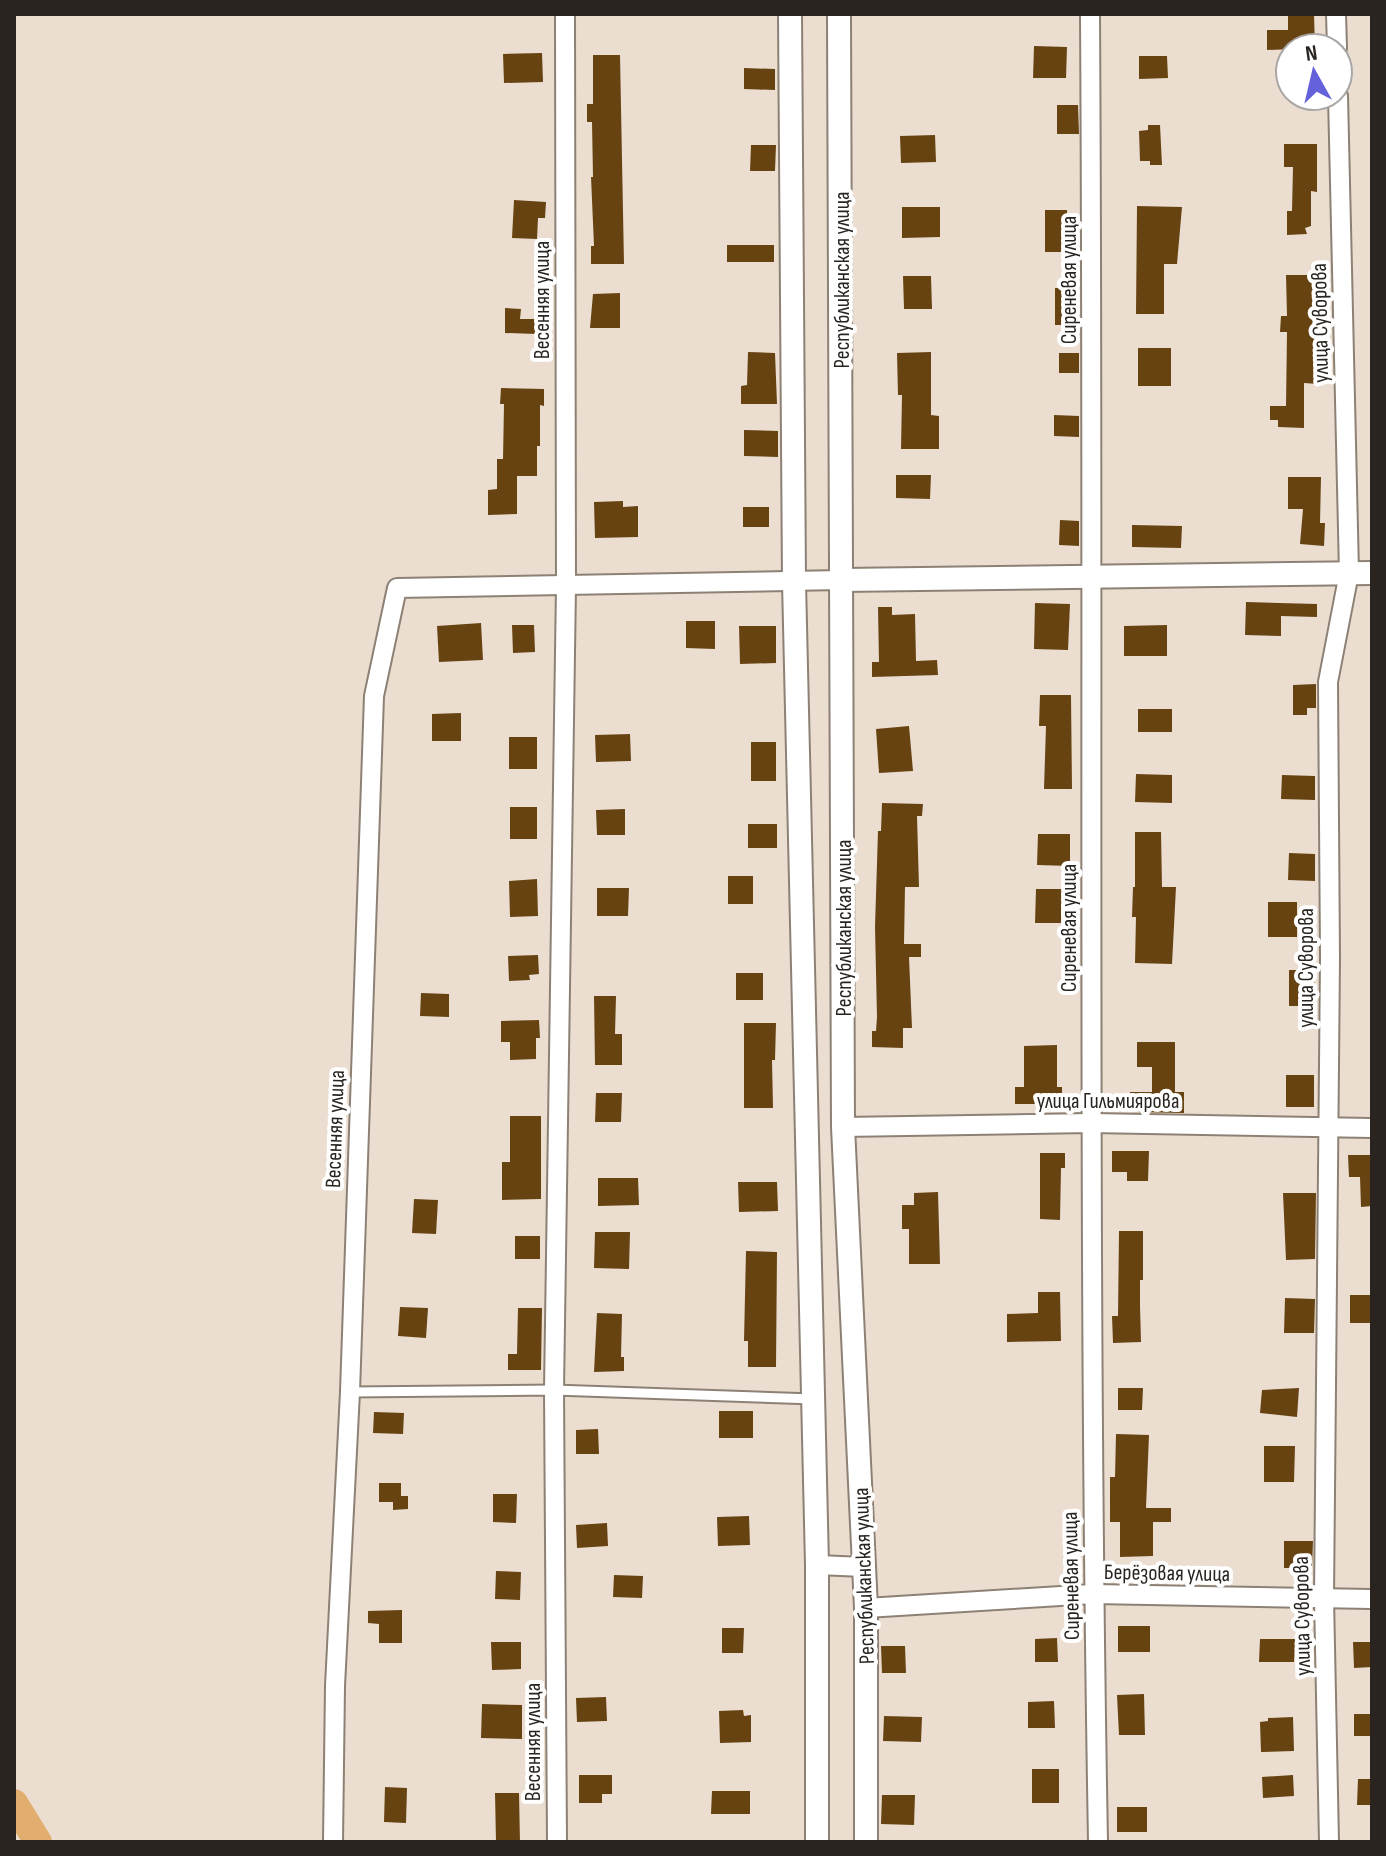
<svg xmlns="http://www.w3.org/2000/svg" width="1386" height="1856" font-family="'Sofia Sans Condensed',sans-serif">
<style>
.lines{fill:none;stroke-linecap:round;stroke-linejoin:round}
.river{stroke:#e2ae70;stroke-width:28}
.building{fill:#674312}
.service-casing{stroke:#8c8174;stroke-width:13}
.minor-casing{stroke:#8c8174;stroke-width:22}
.tertiary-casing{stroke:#8c8174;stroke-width:26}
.service{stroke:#fff;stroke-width:9}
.minor{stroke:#fff;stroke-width:18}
.tertiary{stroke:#fff;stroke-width:22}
.labels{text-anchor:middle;stroke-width:8;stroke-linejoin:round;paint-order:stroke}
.street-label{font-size:22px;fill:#29241f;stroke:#fff}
</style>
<rect width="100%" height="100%" fill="#ebded0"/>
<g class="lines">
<path class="river" d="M14,1803L38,1842"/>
</g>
<g class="building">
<path d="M1288,14H1314L1315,48L1267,50V30H1288Z"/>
<path d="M1034,46L1067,47L1066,78H1033Z"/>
<path d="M542,53L543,82L504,83L503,54Z"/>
<path d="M593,55H620L624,264H591V246H594L591,177H593L592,122H587V104H593Z"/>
<path d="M1139,56H1167L1168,78L1139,79Z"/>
<path d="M744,68L775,69V90L744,89Z"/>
<path d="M1057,105H1078L1079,134H1057Z"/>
<path d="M1148,125H1160L1162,165H1150V161H1140L1139,131L1148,130Z"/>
<path d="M935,135L936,162L901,163L900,136Z"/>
<path d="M1284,144H1317V192L1311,191V226L1305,228L1307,234L1287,235V211H1292L1293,167H1284Z"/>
<path d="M751,145H776L775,171H750Z"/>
<path d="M514,200L546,202L545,218H538L537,239L512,238Z"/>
<path d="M1137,206L1182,207L1177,264H1164V314H1136Z"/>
<path d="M902,207H940V237L902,238Z"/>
<path d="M1045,210H1067V237H1079V252H1045Z"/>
<rect x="727" y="245" width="47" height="17"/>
<path d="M1286,275H1318L1319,317H1322L1321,333H1319L1318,384L1304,383V428L1278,427V420H1270V406H1286L1287,332H1280L1281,316H1287Z"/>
<path d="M903,276H931L932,309H904Z"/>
<path d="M1055,288H1077L1079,325H1055Z"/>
<path d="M620,293V328H590L593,294Z"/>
<path d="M505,308L521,309L520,319H537V334L505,333Z"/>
<rect x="1138" y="348" width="33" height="38"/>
<path d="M748,352L775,353L777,404H741V386L747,385Z"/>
<path d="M931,352V415L939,416V449H901L902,395H898L897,353Z"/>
<rect x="1059" y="353" width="20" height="20"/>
<path d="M501,388L544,389V406L540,405V446H537V476H517V514L488,515V490L497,489V459H503L504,404H500Z"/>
<path d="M1054,415L1079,416V437L1054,436Z"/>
<path d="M744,430L778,431V457L744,456Z"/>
<path d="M896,475H931L930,499L896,498Z"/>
<path d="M1288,477H1321L1320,523H1325L1324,546L1300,544L1303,509H1288Z"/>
<path d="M623,501V507L638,506V537L595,538L594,502Z"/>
<rect x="743" y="507" width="26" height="20"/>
<path d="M1060,520L1079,521V546L1059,545Z"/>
<path d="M1132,525L1182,526L1181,548L1132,547Z"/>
<path d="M1246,602L1317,604V617L1281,616V636L1245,635Z"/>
<path d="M1035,603L1070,604L1068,650L1034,649Z"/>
<path d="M878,607H892V615L915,614L916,661L937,660L938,675L872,677V662H879Z"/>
<path d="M686,621H715V649L686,648Z"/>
<path d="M481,623L483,660L439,662L437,626Z"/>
<path d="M512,625H534L535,652L513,653Z"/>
<path d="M1167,625V656H1124V626Z"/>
<path d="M739,626H776V663L740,664Z"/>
<path d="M1316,684V708H1307V715H1293V685Z"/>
<path d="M1040,695H1071L1072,789H1044L1046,726H1039Z"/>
<rect x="1138" y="709" width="34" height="23"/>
<path d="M461,713V741H432V714Z"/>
<path d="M909,726L913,771L879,773L876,729Z"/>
<path d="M630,734L631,761L596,762L595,735Z"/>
<rect x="509" y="737" width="28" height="32"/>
<rect x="751" y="742" width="25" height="39"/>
<path d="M1136,774L1172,775V803L1135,802Z"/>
<path d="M1282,775L1315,776V800L1281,799Z"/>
<path d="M882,803L923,804L922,816H917L919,887H905L904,944H921V957H909L912,1028H903V1048L872,1047V1031H876L877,1017L875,927L878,831H881Z"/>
<rect x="510" y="807" width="27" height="32"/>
<path d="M625,809V835H597L596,810Z"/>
<rect x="748" y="824" width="29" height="24"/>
<path d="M1135,832H1161L1162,887H1176L1172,964L1135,963L1136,917H1132L1133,887H1135Z"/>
<path d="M1038,834H1070V866L1037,865Z"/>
<path d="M1289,853L1315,854V881L1288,880Z"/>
<rect x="728" y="876" width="25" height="28"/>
<path d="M537,879L538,916L510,917L509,881Z"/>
<path d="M597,888H629L628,916H597Z"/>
<path d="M1036,889H1078V906L1061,905V923H1035Z"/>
<rect x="1268" y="902" width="29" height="35"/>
<path d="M538,955L539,974L529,975L530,980L509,981L508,956Z"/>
<rect x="1289" y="970" width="26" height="36"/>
<rect x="736" y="973" width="27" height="27"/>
<path d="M421,993L449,994V1017L420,1016Z"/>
<path d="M594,996H616L615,1034H622V1065H595Z"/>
<path d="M539,1020L540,1038H536V1059L510,1060V1042H501V1021Z"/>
<path d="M744,1023H776L775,1060H772L773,1108H744Z"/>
<path d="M1137,1042H1175V1092H1184V1113L1131,1112L1130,1092H1152V1067H1137Z"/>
<path d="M1057,1045V1087H1062V1104H1015V1087H1024V1046Z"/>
<rect x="1286" y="1075" width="28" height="32"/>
<path d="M596,1093H622L621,1122H595Z"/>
<path d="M510,1116H541V1199L502,1200V1162H510Z"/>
<path d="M1112,1151H1149L1148,1181H1127V1172H1112Z"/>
<path d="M1040,1153H1065V1168H1061L1060,1220L1040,1219Z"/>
<path d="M1348,1155H1372V1206L1361,1207L1360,1177H1349Z"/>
<path d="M598,1178H638L639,1205L598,1206Z"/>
<path d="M738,1182H777L778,1211L739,1212Z"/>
<path d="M938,1192L940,1264H909V1229H902V1205H914V1193Z"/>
<path d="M1283,1193H1316L1315,1259L1286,1260Z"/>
<path d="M414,1199L438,1200L436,1234L412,1233Z"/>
<path d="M1119,1231H1143V1280H1140V1306L1141,1342L1113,1343L1112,1316H1118Z"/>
<path d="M595,1232H630L629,1269L594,1268Z"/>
<rect x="515" y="1236" width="25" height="23"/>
<path d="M746,1251L777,1252L776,1367H748V1341H744Z"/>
<path d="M1038,1292H1060L1061,1341L1007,1342V1314L1038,1313Z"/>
<rect x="1350" y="1295" width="22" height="28"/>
<path d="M1285,1298L1315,1299L1314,1333H1284Z"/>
<path d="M400,1307L428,1308L426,1338L398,1336Z"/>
<path d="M518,1308H542L541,1370H508V1354H517Z"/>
<path d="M597,1313L622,1314L621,1357H624V1371L594,1372Z"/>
<path d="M1118,1388H1143L1142,1410H1118Z"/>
<path d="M1299,1388L1297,1417L1260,1413L1262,1390Z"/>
<rect x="719" y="1411" width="34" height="27"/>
<path d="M374,1412L404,1413L403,1434L373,1433Z"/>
<path d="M598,1429L599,1454H576V1430Z"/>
<path d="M1116,1434L1149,1435L1146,1508H1171V1522H1153V1556L1120,1557V1522H1110V1477H1115Z"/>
<path d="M1264,1446H1295L1294,1482H1264Z"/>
<path d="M379,1483H401V1496H408V1509L393,1510V1502H379Z"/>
<path d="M493,1494H517L516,1523L493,1522Z"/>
<path d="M749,1516L750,1545L718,1546L717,1517Z"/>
<path d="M607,1523L608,1546L577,1548L576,1525Z"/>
<path d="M1284,1541H1313L1312,1568H1284Z"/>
<path d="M496,1571L521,1572L520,1600L495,1599Z"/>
<path d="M614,1575L643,1576L642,1598L613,1597Z"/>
<path d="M402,1610V1643H379V1624L368,1623V1611Z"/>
<rect x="1118" y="1626" width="32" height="26"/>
<path d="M722,1628H744L743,1653H722Z"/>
<path d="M1057,1638L1058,1662H1035V1639Z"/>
<path d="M1260,1639H1295L1294,1662H1259Z"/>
<path d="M491,1642H521V1669L492,1670Z"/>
<path d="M1353,1642H1372V1667L1354,1668Z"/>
<path d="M881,1646H905L906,1673H882Z"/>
<path d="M1144,1694L1145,1735H1119L1117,1695Z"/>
<path d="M606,1697L607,1721L577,1722L576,1698Z"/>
<path d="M1054,1701L1055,1728H1028V1702Z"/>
<path d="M482,1704L522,1705V1739L481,1738Z"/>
<path d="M743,1710L744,1716L751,1715V1742L720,1743L719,1711Z"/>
<rect x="1354" y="1714" width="18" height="22"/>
<path d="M884,1716L922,1717L921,1742L883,1741Z"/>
<path d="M1293,1717L1294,1751L1261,1752L1260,1722L1268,1721V1718Z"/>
<rect x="1032" y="1769" width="27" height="34"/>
<path d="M579,1775H612V1794H602V1803H579Z"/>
<path d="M1293,1775L1294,1796L1263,1798L1262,1777Z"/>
<path d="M1358,1779H1372V1805H1357Z"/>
<path d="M385,1787L407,1788L406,1823L384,1822Z"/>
<path d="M712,1791H750V1814H711Z"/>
<path d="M495,1793H519L520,1842H496Z"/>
<path d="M882,1795H915L914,1825L881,1824Z"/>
<rect x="1117" y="1807" width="30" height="25"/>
</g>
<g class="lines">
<g class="service-casing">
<path id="service" d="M350,1392L554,1390L814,1399"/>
</g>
<g class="minor-casing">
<g id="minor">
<path d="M1090,14C1094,623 1087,1233 1098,1842"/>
<path d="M1336,14L1337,48"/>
<path d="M843,1127L1091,1123L1372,1128"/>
<path d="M817,1565L864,1567"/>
<path d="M866,1608L1093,1594L1372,1599"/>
<path d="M333,1842L335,1686L350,1392L374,696L397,588L842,580"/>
<path d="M557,1842L554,1390L566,586L565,14"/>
<path d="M1329,1842L1324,1598L1330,958L1328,682L1349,573L1338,96"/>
</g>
</g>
<g class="tertiary-casing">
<g id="tertiary">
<path d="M790,14L794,582L817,1565V1842"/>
<path d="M839,14L843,1127L866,1608V1842"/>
<path d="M842,580L1372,573"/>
</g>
</g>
<use href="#service" class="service"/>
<use href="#minor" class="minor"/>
<use href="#tertiary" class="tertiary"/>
</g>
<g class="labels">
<g class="street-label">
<text transform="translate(841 280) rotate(-90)" y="8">Республиканская улица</text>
<text transform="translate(1068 280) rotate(-90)" y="8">Сиреневая улица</text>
<text transform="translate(541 300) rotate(-90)" y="8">Весенняя улица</text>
<text transform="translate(1319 323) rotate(-91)" y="8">улица Суворова</text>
<text transform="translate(843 928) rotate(-90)" y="8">Республиканская улица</text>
<text transform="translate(1068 928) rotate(-90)" y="8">Сиреневая улица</text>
<text transform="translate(1305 968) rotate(-90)" y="8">улица Суворова</text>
<text x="1108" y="1108">улица Гильмиярова</text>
<text transform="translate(334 1129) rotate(-88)" y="8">Весенняя улица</text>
<text transform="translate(1167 1572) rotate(1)" y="8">Берёзовая улица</text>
<text transform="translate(863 1576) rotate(-92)" y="8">Республиканская улица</text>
<text transform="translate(1070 1576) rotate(-91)" y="8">Сиреневая улица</text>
<text transform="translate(1301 1616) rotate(-91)" y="8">улица Суворова</text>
<text transform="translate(532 1742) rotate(-90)" y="8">Весенняя улица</text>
</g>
</g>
<rect width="1386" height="1856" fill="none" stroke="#29241f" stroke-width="32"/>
<g transform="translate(1314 72) rotate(352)"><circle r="38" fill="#ffffff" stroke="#a9a7a5" stroke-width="2"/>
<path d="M0-6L14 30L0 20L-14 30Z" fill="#6561da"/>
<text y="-12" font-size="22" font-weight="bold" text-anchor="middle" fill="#29241f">N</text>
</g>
</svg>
